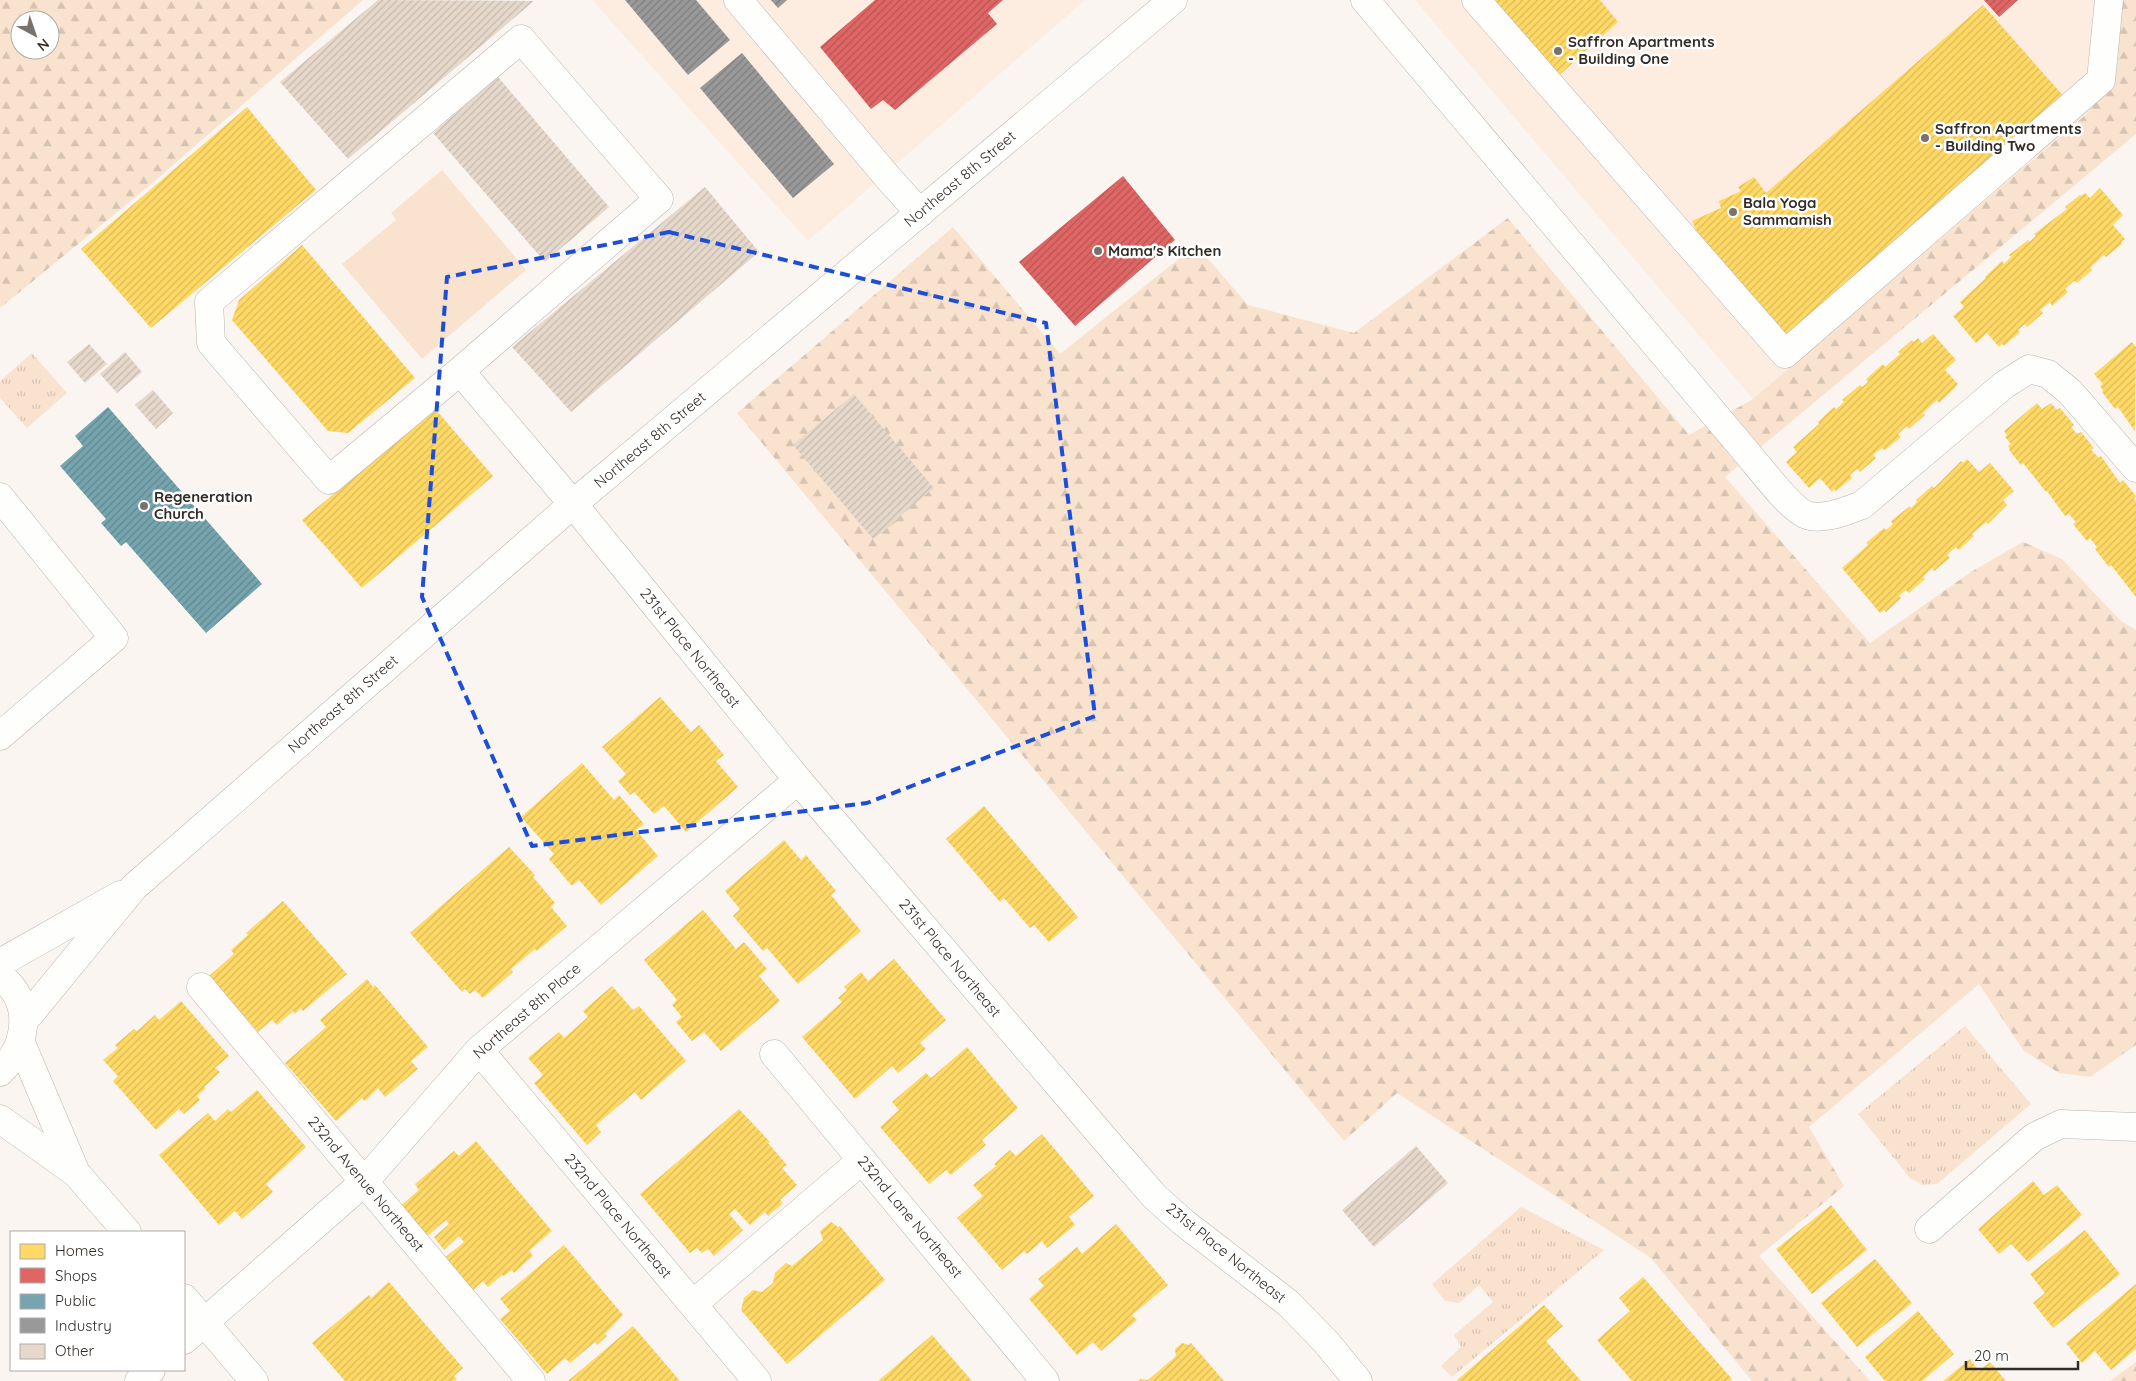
<svg xmlns="http://www.w3.org/2000/svg" width="2136" height="1381" font-family="Quicksand,sans-serif">
<style>
.built{fill:#fcede0}
.grass{fill:#f9e3cf}
.forest{fill:url(#forest-firs);fill-rule:evenodd}
.park{fill:url(#park-tufts)}
.homes{fill:url(#homes-hatch)}
.shops{fill:url(#shops-hatch)}
.public{fill:url(#public-hatch)}
.industry{fill:url(#industry-hatch)}
.building{fill:url(#building-hatch)}
.lines{fill:none;stroke-linecap:round;stroke-linejoin:round}
.minor-casing{stroke:#bab5b0;stroke-width:29}
.minor{stroke:#fefefd;stroke-width:28}
.marked{fill:none;stroke:#1d4ed8;stroke-width:4;stroke-dasharray:10 6;stroke-linejoin:round}
.poi-dot{fill:#78726d;stroke:#fff;stroke-width:2}
.labels{text-anchor:middle;stroke-width:5;stroke-linejoin:round;paint-order:stroke}
.poi-label{font-size:15px;font-weight:bold;fill:#322c26;stroke:#fff;text-anchor:start}
.street-label{font-size:15px;fill:#322c26;stroke:#fff}
</style>
<defs>
<pattern id="forest-firs" width="22" height="20" patternUnits="userSpaceOnUse" patternTransform="scale(1.25)"><rect width="22" height="20" fill="#f9e3cf"/><path d="M5 1l3.5 6h-7zM16 11l3.5 6h-7z" fill="#d6c3b2"/></pattern>
<pattern id="park-tufts" width="24" height="20" patternUnits="userSpaceOnUse" patternTransform="scale(1.25)"><rect width="24" height="20" fill="#f9e3cf"/><path d="M3 7l-1-3M5 7V3M7 7l1-3M15 17l-1-3M17 17v-4M19 17l1-3" fill="none" stroke="#d6c3b2"/></pattern>
<pattern id="homes-hatch" width="6" height="6" patternUnits="userSpaceOnUse" patternTransform="scale(1.25)"><rect width="6" height="6" fill="#ffd966"/><path d="M-1 1l2-2M0 6l6-6M5 7l2-2" fill="none" stroke="#dbba58"/></pattern>
<pattern id="shops-hatch" width="6" height="6" patternUnits="userSpaceOnUse" patternTransform="scale(1.25)"><rect width="6" height="6" fill="#e06666"/><path d="M-1 1l2-2M0 6l6-6M5 7l2-2" fill="none" stroke="#b65454"/></pattern>
<pattern id="public-hatch" width="6" height="6" patternUnits="userSpaceOnUse" patternTransform="scale(1.25)"><rect width="6" height="6" fill="#76a5af"/><path d="M-1 1l2-2M0 6l6-6M5 7l2-2" fill="none" stroke="#61878e"/></pattern>
<pattern id="industry-hatch" width="6" height="6" patternUnits="userSpaceOnUse" patternTransform="scale(1.25)"><rect width="6" height="6" fill="#999"/><path d="M-1 1l2-2M0 6l6-6M5 7l2-2" fill="none" stroke="#7d7d7d"/></pattern>
<pattern id="building-hatch" width="6" height="6" patternUnits="userSpaceOnUse" patternTransform="scale(1.25)"><rect width="6" height="6" fill="#e6d8cb"/><path d="M-1 1l2-2M0 6l6-6M5 7l2-2" fill="none" stroke="#c6baae"/></pattern>
</defs>
<rect width="100%" height="100%" fill="#faf5f0"/>
<g class="built">
<path d="M592,0H1085L808,241Z"/>
<path d="M1415,0H2119L2089,112L1753,399Z"/>
</g>
<path class="grass" d="M442,170L526,270L422,359L342,264L396,220L391,213Z"/>
<g class="forest">
<path d="M0,0H363L149,186L0,308ZM20,20H50V50H20Z"/>
<path d="M2119,0H2136V134L1725,477L1870,643L1971,572L2023,542L2062,559L2121,621L2136,630V1045L2090,1077L2059,1073L2024,1051L1979,984L1809,1127L1844,1186L1759,1256L1870,1381H1752L1651,1258L1397,1093L1344,1141L737,413L953,227L1060,354L1196,245L1248,305L1354,333L1508,218L1689,435L1753,399L2089,112Z"/>
<path d="M2136,1362V1381H2110Z"/>
</g>
<g class="park">
<path d="M32,353L67,393L27,428L0,398V381Z"/>
<path d="M1965,1026L2031,1104L1937,1184L1922,1185L1910,1178L1858,1114Z"/>
<path d="M1521,1207L1604,1250L1452,1377L1441,1366L1461,1347L1454,1335L1493,1302L1479,1285L1459,1303L1445,1301L1432,1284Z"/>
</g>
<g class="homes">
<path d="M1486,0H1600L1618,22L1554,80Z"/>
<path d="M1983,5L2067,100L1789,338L1710,258L1692,221L1721,208L1719,201L1741,191L1738,187L1754,177L1766,193Z"/>
<path d="M247,107L316,190L151,328L81,249Z"/>
<path d="M2100,188L2123,215L2113,225L2125,239L2121,242L2122,244L2106,257L2104,255L2090,268L2092,270L2077,283L2074,281L2065,289L2068,292L2052,306L2050,302L2040,310L2043,313L2027,327L2025,324L2018,330L2020,332L2004,346L2002,344L1999,347L1987,333L1976,343L1953,316L1964,307L1960,302L1986,278L1985,277L2002,261L2004,264L2011,257L2009,255L2028,240L2029,242L2036,236L2034,234L2067,209L2065,207L2080,195L2081,196L2085,193L2090,198Z"/>
<path d="M302,245L415,378L348,433L328,431L232,320L239,300Z"/>
<path d="M1933,334L1956,360L1945,370L1958,384L1954,389L1939,403L1937,400L1923,413L1925,415L1909,429L1907,426L1898,434L1901,437L1885,450L1882,448L1873,455L1876,458L1860,472L1857,469L1850,475L1852,478L1836,491L1834,489L1832,492L1820,478L1809,488L1786,462L1797,452L1793,447L1819,424L1818,422L1834,407L1836,409L1844,402L1842,400L1860,385L1862,387L1868,382L1866,379L1883,364L1885,367L1900,354L1898,352L1912,340L1914,342L1918,338L1922,343Z"/>
<path d="M2132,342L2136,347L2135,431L2118,407L2115,409L2102,392L2103,390L2100,386L2103,384L2094,374Z"/>
<path d="M2037,403L2042,409L2051,403L2057,410L2060,408L2074,425L2071,427L2077,434L2081,432L2094,448L2091,450L2099,458L2101,456L2120,483L2123,480L2136,496L2134,499L2136,501V597L2111,565L2109,567L2095,549L2097,547L2090,538L2087,541L2073,524L2076,522L2069,514L2065,516L2047,491L2046,492L2023,463L2021,465L2009,450L2010,449L2008,446L2011,444L2005,437L2007,435L2004,431Z"/>
<path d="M436,410L493,476L362,588L302,520Z"/>
<path d="M1967,459L1979,472L1990,463L2014,491L2003,500L2007,505L1988,524L1986,522L1972,534L1974,536L1959,550L1956,547L1947,555L1950,558L1934,571L1932,568L1923,577L1925,579L1909,593L1906,590L1899,596L1901,598L1886,612L1884,610L1880,613L1842,568L1868,545L1866,543L1884,528L1886,530L1893,524L1891,521L1910,506L1911,508L1917,502L1916,500L1932,486L1934,488L1961,461L1963,463Z"/>
<path d="M660,697L691,732L699,725L724,755L716,761L738,787L686,832L664,806L654,814L634,792L630,795L618,781L626,774L602,747Z"/>
<path d="M582,763L614,800L619,795L644,824L636,830L658,856L601,905L579,880L572,886L549,859L554,854L521,817Z"/>
<path d="M984,806L1078,917L1049,942L1034,925L1030,928L1004,898L1000,902L946,839Z"/>
<path d="M784,840L801,860L806,855L836,891L831,895L861,931L798,984L767,948L763,951L733,916L740,909L725,891Z"/>
<path d="M509,847L535,875L533,877L555,903L551,907L567,926L537,951L535,949L511,969L513,972L483,998L475,990L470,994L465,989L462,992L410,933Z"/>
<path d="M283,901L347,974L303,1011L301,1008L295,1014L293,1011L277,1025L272,1020L258,1032L209,976L234,954L231,950L248,935L246,933Z"/>
<path d="M703,910L736,949L744,942L767,969L759,976L780,1001L721,1051L704,1032L692,1041L676,1022L682,1017L672,1005L677,1000L644,960Z"/>
<path d="M894,959L946,1020L920,1043L926,1049L898,1073L892,1066L855,1099L802,1037L842,1002L838,998L847,990L844,987L861,972L868,981Z"/>
<path d="M367,979L373,987L375,985L428,1047L411,1061L418,1069L385,1097L378,1088L365,1101L362,1098L336,1121L285,1063L326,1027L320,1020Z"/>
<path d="M612,986L633,1010L639,1006L686,1061L641,1100L635,1092L596,1125L601,1132L587,1145L534,1083L543,1075L528,1058L559,1032L564,1038L588,1017L583,1011Z"/>
<path d="M181,1001L229,1056L215,1068L220,1072L204,1087L206,1088L197,1096L200,1100L184,1114L179,1109L156,1130L113,1081L118,1076L103,1060L118,1048L115,1045L134,1029L137,1031L155,1015L159,1020Z"/>
<path d="M967,1047L1018,1108L982,1140L986,1145L951,1175L946,1170L929,1184L880,1127L899,1110L892,1102L926,1073L931,1078Z"/>
<path d="M257,1090L306,1147L266,1184L273,1192L242,1219L235,1211L219,1225L159,1155L208,1113L215,1121L228,1109L231,1112Z"/>
<path d="M739,1109L770,1142L768,1143L787,1165L782,1168L797,1185L780,1200L783,1203L768,1216L765,1212L750,1225L735,1209L729,1214L743,1230L714,1256L708,1249L702,1253L697,1248L690,1253L640,1194Z"/>
<path d="M1042,1134L1094,1196L1069,1217L1075,1225L1047,1248L1042,1241L1027,1254L1024,1251L1002,1270L957,1218L983,1196L973,1185L996,1166L994,1164L1010,1150L1016,1156Z"/>
<path d="M476,1141L552,1231L529,1251L533,1256L514,1273L512,1270L504,1276L502,1275L488,1287L483,1281L471,1292L443,1259L464,1242L459,1236L444,1250L434,1237L449,1224L446,1220L425,1238L399,1207L419,1190L415,1184L454,1151L459,1156Z"/>
<path d="M2033,1181L2044,1195L2057,1185L2082,1215L2028,1262L2011,1244L1999,1254L1978,1229Z"/>
<path d="M1831,1205L1867,1250L1812,1294L1776,1249Z"/>
<path d="M831,1222L838,1227L840,1226L885,1280L787,1364L741,1310L744,1298L753,1290L762,1292L773,1283L775,1273L786,1263L792,1266L823,1240L820,1231Z"/>
<path d="M1116,1224L1168,1285L1132,1315L1137,1320L1101,1351L1093,1342L1077,1355L1029,1299L1044,1286L1038,1279L1077,1247L1082,1254Z"/>
<path d="M2085,1230L2120,1274L2053,1328L2033,1303L2045,1293L2030,1274Z"/>
<path d="M564,1245L623,1315L605,1334L607,1336L597,1345L595,1342L570,1363L565,1358L547,1374L500,1319L510,1311L500,1299Z"/>
<path d="M1875,1259L1912,1303L1857,1347L1821,1303Z"/>
<path d="M1643,1277L1732,1379L1730,1381H1632L1597,1340L1630,1311L1619,1298Z"/>
<path d="M389,1282L463,1368L454,1376L457,1379L455,1381H345L312,1343L369,1295L371,1298Z"/>
<path d="M2136,1284V1349L2111,1370L2095,1351L2082,1363L2066,1343Z"/>
<path d="M1544,1305L1563,1326L1546,1341L1581,1381H1456Z"/>
<path d="M1918,1311L1954,1354L1922,1381H1885L1865,1357Z"/>
<path d="M633,1326L680,1381H568Z"/>
<path d="M932,1335L972,1381H878Z"/>
<path d="M1182,1343L1189,1345L1191,1343L1224,1381H1138L1141,1379L1148,1380L1176,1356L1175,1349Z"/>
<path d="M1970,1359L1979,1371L1990,1362L2006,1381H1943Z"/>
</g>
<g class="shops">
<path d="M875,0H1003L988,13L997,24L895,110L883,100L871,109L820,47Z"/>
<path d="M1984,0H2018L1999,17Z"/>
<path d="M1123,176L1175,240L1075,326L1019,262Z"/>
</g>
<path class="public" d="M108,407L262,584L206,633L126,542L121,546L101,523L106,519L60,466L83,446L75,436Z"/>
<g class="industry">
<path d="M625,0H696L730,40L688,75Z"/>
<path d="M771,0H787L778,8Z"/>
<path d="M742,53L834,164L793,198L700,88Z"/>
</g>
<g class="building">
<path d="M378,0L534,1L348,159L280,82Z"/>
<path d="M498,77L609,207L545,262L433,133Z"/>
<path d="M705,187L759,252L571,412L512,347Z"/>
<path d="M89,344L107,364L85,383L67,362Z"/>
<path d="M125,352L142,372L117,393L100,374Z"/>
<path d="M153,390L173,413L156,429L135,405Z"/>
<path d="M854,394L934,488L900,516L901,518L873,539L793,445Z"/>
<path d="M1416,1146L1448,1183L1374,1247L1342,1210Z"/>
</g>
<g class="lines">
<g class="minor-casing">
<g id="minor">
<path d="M738,0L890,180L920,213"/>
<path d="M1365,0L1748,454C1760,468 1793,513 1810,516C1828,519 1845,511 1862,505L2004,385L2029,369L2048,374L2070,392L2136,468"/>
<path d="M1476,0L1785,354L2101,80L2109,0"/>
<path d="M460,371L659,199L521,39L209,302L211,343L329,480L460,371L573,504L798,780L1114,1150L1155,1197L1183,1222L1288,1303L1326,1342L1358,1381"/>
<path d="M0,497L114,638L0,736"/>
<path d="M0,963L120,895"/>
<path d="M0,976C34,1001 28,1046 0,1072"/>
<path d="M201,987L531,1381"/>
<path d="M24,1021L134,887L573,504L1173,0"/>
<path d="M21,1043L76,1173"/>
<path d="M479,1050L757,1381"/>
<path d="M774,1054L1045,1381"/>
<path d="M0,1119L76,1173L127,1232"/>
<path d="M1929,1229L2034,1137L2061,1124L2136,1127"/>
<path d="M184,1298L254,1381"/>
<path d="M693,1304L862,1160"/>
<path d="M184,1340L364,1182L479,1050L798,780"/>
<path d="M139,1381L151,1370"/>
</g>
</g>
<use href="#minor" class="minor"/>
</g>
<path class="marked" d="M669,232L1046,323L1095,716L867,803L532,846L422,597L447,277Z"/>
<g class="poi-dot">
<circle cx="1558" cy="51" r="5"/>
<circle cx="1925" cy="138" r="5"/>
<circle cx="1733" cy="212" r="5"/>
<circle cx="1098" cy="251" r="5"/>
<circle cx="144" cy="506" r="5"/>
</g>
<g class="labels">
<g class="poi-label">
<text x="1568" y="47">Saffron Apartments<tspan x="1568" dy="17">- Building One</tspan></text>
<text x="1935" y="134">Saffron Apartments<tspan x="1935" dy="17">- Building Two</tspan></text>
<text x="1743" y="208">Bala Yoga<tspan x="1743" dy="17">Sammamish</tspan></text>
<text x="1108" y="256">Mama's Kitchen</text>
<text x="154" y="502">Regeneration<tspan x="154" dy="17">Church</tspan></text>
</g>
<g class="street-label">
<text transform="translate(960 179) rotate(-40)" y="5">Northeast 8th Street</text>
<text transform="translate(650 440) rotate(-40)" y="5">Northeast 8th Street</text>
<text transform="translate(690 648) rotate(51)" y="5">231st Place Northeast</text>
<text transform="translate(343 704) rotate(-41)" y="5">Northeast 8th Street</text>
<text transform="translate(950 958) rotate(50)" y="5">231st Place Northeast</text>
<text transform="translate(527 1011) rotate(-41)" y="5">Northeast 8th Place</text>
<text transform="translate(366 1184) rotate(50)" y="5">232nd Avenue Northeast</text>
<text transform="translate(618 1216) rotate(50)" y="5">232nd Place Northeast</text>
<text transform="translate(910 1217) rotate(50)" y="5">232nd Lane Northeast</text>
<text transform="translate(1226 1253) rotate(39)" y="5">231st Place Northeast</text>
</g>
</g>
<rect x="10" y="1231" width="175" height="140" fill="#ffffff" stroke="#adaba8"/>
<rect x="20" y="1244" width="25" height="15" fill="#ffd966" stroke="#adaba8"/>
<text x="55" y="1256" font-size="15" fill="#322c26">Homes</text>
<rect x="20" y="1268" width="25" height="15" fill="#e06666" stroke="#adaba8"/>
<text x="55" y="1281" font-size="15" fill="#322c26">Shops</text>
<rect x="20" y="1294" width="25" height="15" fill="#76a5af" stroke="#adaba8"/>
<text x="55" y="1306" font-size="15" fill="#322c26">Public</text>
<rect x="20" y="1318" width="25" height="15" fill="#999999" stroke="#adaba8"/>
<text x="55" y="1331" font-size="15" fill="#322c26">Industry</text>
<rect x="20" y="1344" width="25" height="15" fill="#e6d8cb" stroke="#adaba8"/>
<text x="55" y="1356" font-size="15" fill="#322c26">Other</text>
<g transform="translate(35 35) rotate(140)"><circle r="24" fill="#ffffff" stroke="#adaba8"/>
<path d="M0-4L9 19L0 12L-9 19Z" fill="#78726d"/>
<text y="-8" font-size="14" font-weight="bold" text-anchor="middle" fill="#322c26">N</text>
</g>
<path d="M1966 1361v8h112v-8" fill="none" stroke="#322c26" stroke-width="2.5"/>
<text x="1974" y="1361" font-size="15" fill="#322c26" stroke="#ffffff" stroke-width="4" paint-order="stroke">20 m</text>
</svg>
